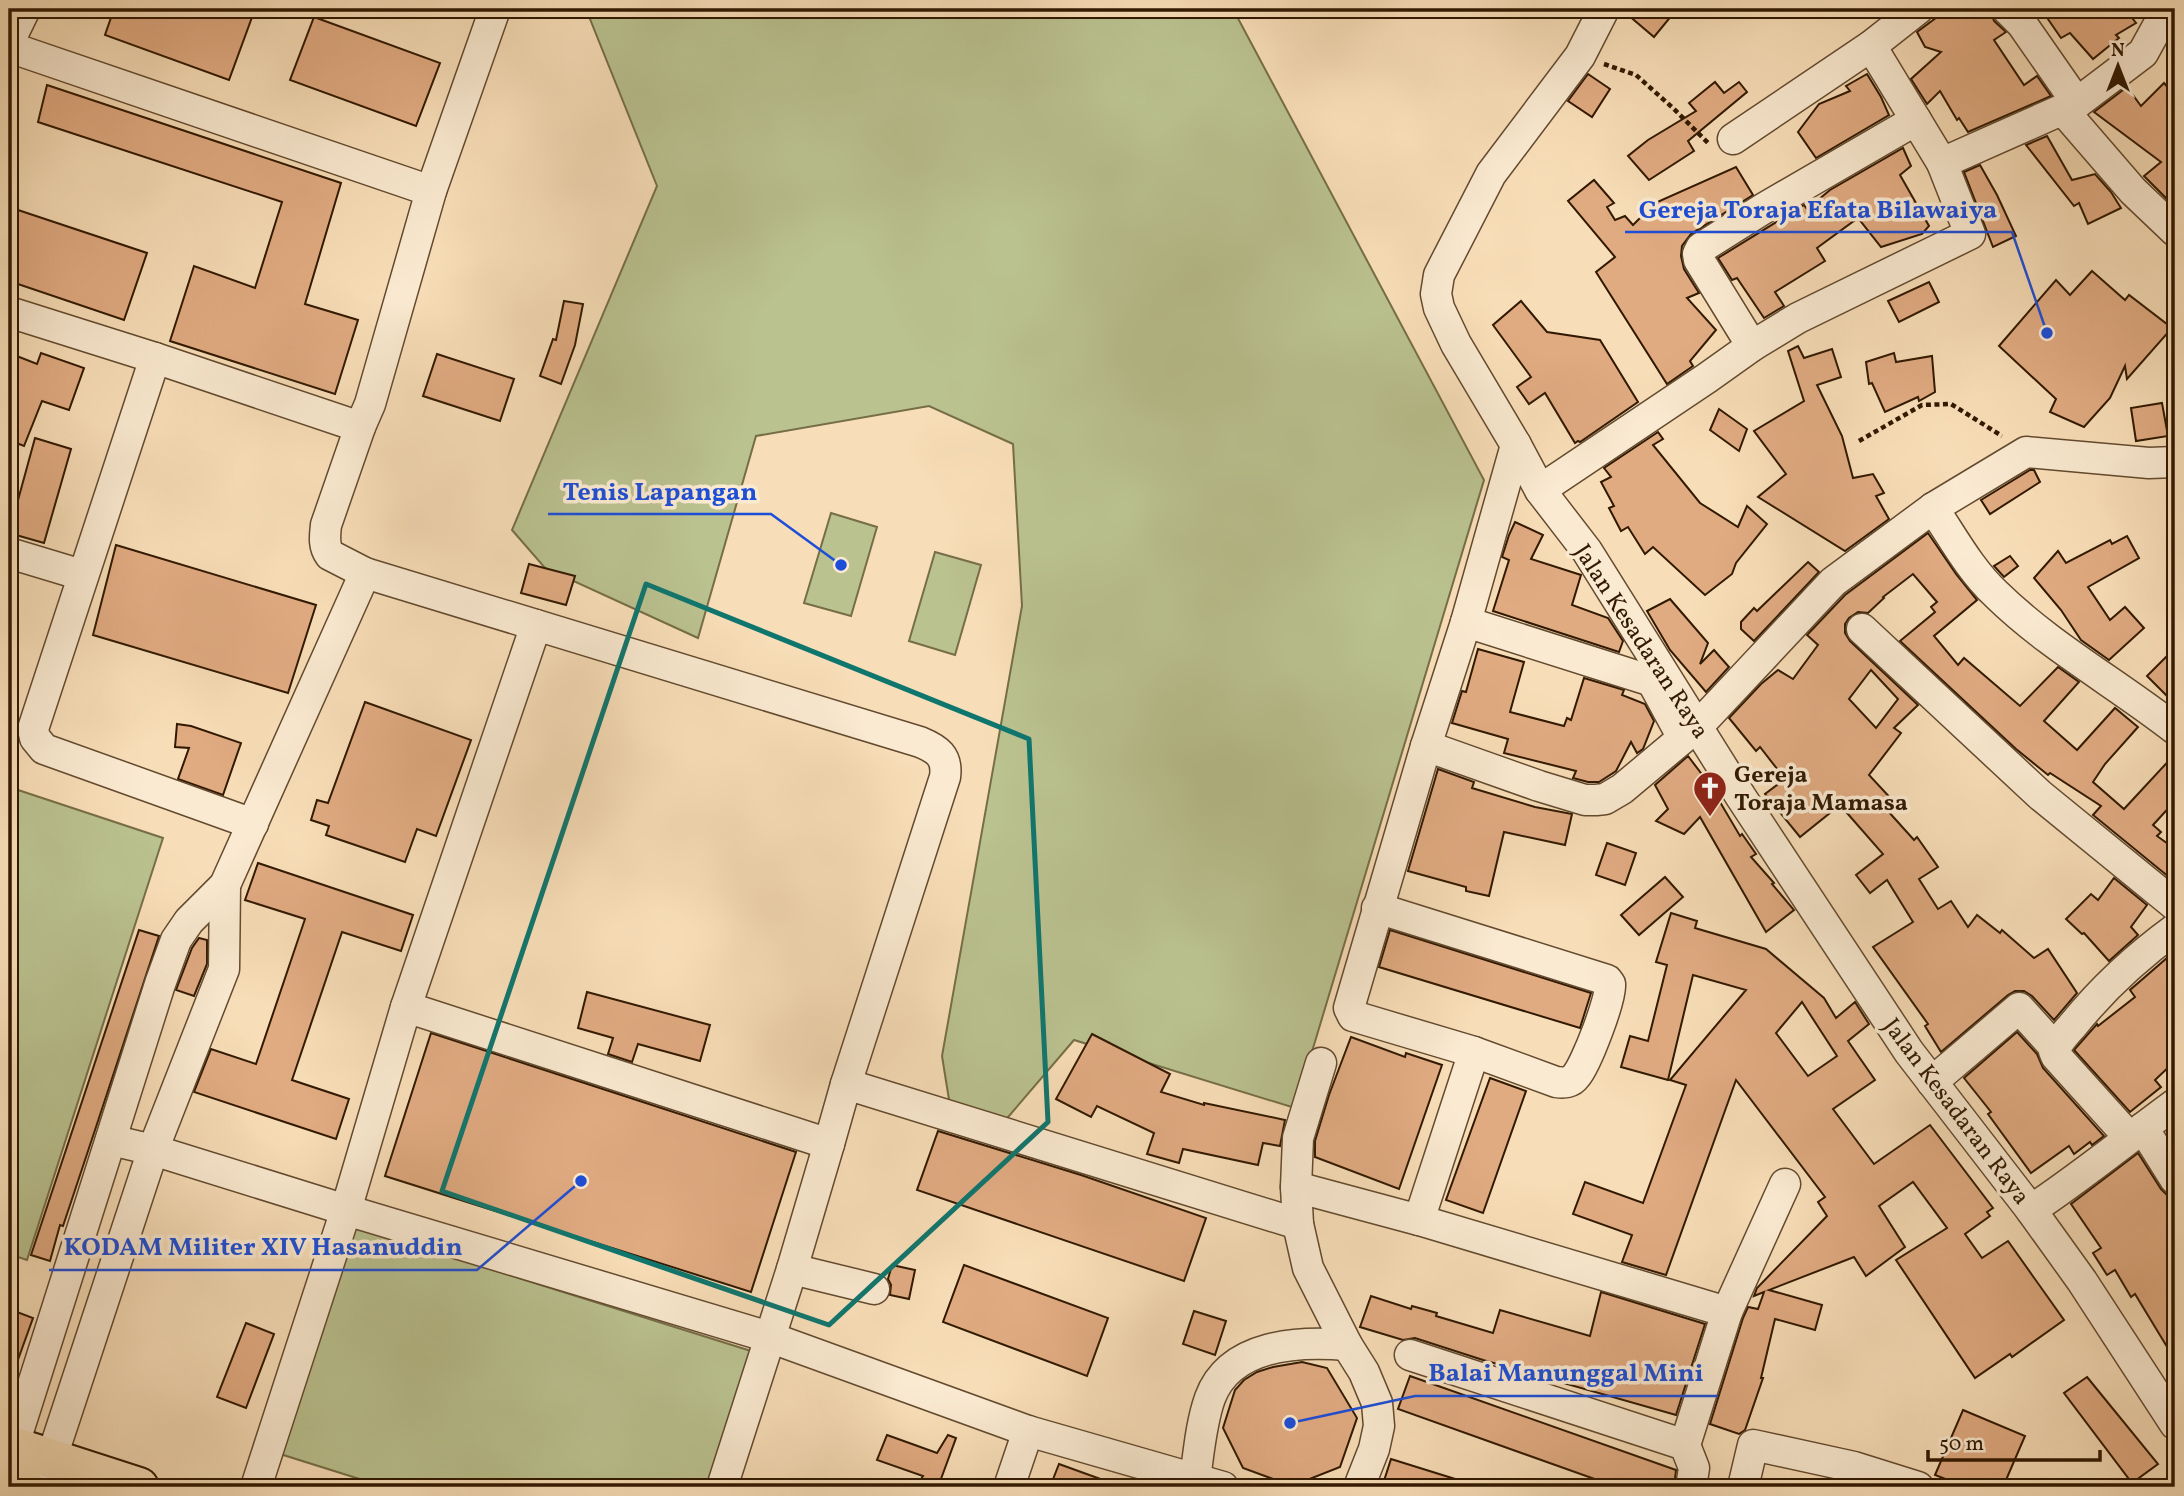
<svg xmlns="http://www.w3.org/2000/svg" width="2184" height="1496" font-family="Vollkorn,serif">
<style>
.green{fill:#bac290;stroke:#766e48;stroke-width:2}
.building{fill:#e1ab82;stroke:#311901;stroke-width:2;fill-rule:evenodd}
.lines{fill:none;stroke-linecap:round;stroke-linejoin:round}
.minor-casing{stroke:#634a2f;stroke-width:33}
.highway-casing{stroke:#311901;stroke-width:42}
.path{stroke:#311901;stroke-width:4.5;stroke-dasharray:5 3.5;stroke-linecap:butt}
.minor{stroke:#faead1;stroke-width:30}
.highway{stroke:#f8deb8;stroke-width:38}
.marked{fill:none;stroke:#0f766e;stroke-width:5;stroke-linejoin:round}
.labels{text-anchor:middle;stroke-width:7;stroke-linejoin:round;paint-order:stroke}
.street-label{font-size:24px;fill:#311901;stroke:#faead1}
.poi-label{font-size:24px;font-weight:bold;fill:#311901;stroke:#faead1;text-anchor:start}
.leader{fill:none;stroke:#1d4ed8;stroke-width:2.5}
.callout-dot{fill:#1d4ed8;stroke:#faead1;stroke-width:2.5}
.callout-label{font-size:26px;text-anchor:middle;font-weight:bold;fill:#1d4ed8;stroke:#faead1;stroke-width:7;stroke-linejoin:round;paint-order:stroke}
</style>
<rect width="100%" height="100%" fill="#f8deb8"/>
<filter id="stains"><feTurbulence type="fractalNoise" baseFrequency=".00286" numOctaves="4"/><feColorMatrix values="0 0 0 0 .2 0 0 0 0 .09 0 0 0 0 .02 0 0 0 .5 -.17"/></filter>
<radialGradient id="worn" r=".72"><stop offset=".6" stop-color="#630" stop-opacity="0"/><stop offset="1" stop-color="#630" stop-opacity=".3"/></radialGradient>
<g class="green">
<path d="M586,9H1233L1484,480L1295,1108L1074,1040L1003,1123L950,1106L942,1056L1022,606L1013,444L929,406L756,436L698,638L545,568L512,530L657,186Z"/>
<path d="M831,513L877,527L851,616L804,603Z"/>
<path d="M935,552L981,565L955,655L909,641Z"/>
<path d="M9,787L163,838L27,1260L9,1254Z"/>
<path d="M350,1225L751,1351L707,1487H385L277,1453Z"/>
</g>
<g class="building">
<path d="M114,9H255L229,80L105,35Z"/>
<path d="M1621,9H1677L1654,37Z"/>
<path d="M1948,9H1990L1994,21L2006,32L1994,40L2024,85L2037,76L2051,96L1968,132L1959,118L1957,120L1940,91L1927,104L1911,79L1941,52L1925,47L1917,32Z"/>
<path d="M2041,9H2125L2136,23L2116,35L2119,38L2093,59L2070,33L2061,38Z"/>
<path d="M314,17L440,63L416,126L290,80Z"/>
<path d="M1588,74L1610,89L1592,117L1568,101Z"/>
<path d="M1867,74L1881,97L1889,115L1816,158L1798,132L1819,104L1850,91L1846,86Z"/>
<path d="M1715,82L1724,93L1739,82L1747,92L1688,141L1694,151L1649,180L1628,156L1648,140L1696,111L1689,103Z"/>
<path d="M2164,83L2175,96V207L2144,176L2161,162L2094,112L2127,87L2141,106Z"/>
<path d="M47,85L341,183L305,304L358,320L335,394L170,341L194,266L255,288L282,202L38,122Z"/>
<path d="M2047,136L2072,180L2095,174L2111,192L2121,208L2088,224L2079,203L2074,206L2026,145Z"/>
<path d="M1903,148L1911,166L1900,175L1929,226L1922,234L1881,247L1858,218L1817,248L1825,261L1775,292L1784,306L1764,318L1737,278L1732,280L1718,258L1804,205L1807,209L1830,190Z"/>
<path d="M1980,165L1997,195L2016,236L1993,247L1964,172Z"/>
<path d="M1736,167L1753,195L1691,234L1682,246L1681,256L1684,269L1699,293L1687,298L1716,330L1690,361L1693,366L1667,384L1596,272L1615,257L1568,201L1594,180L1614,203L1607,207L1615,220L1625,216L1633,225L1655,203Z"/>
<path d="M9,207L147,253L124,320L9,281Z"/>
<path d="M2092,271L2125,300L2129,295L2172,328L2127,379L2125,366L2110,398L2084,427L2050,412L2056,399L1999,346L2056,280L2070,295Z"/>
<path d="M1929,282L1939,302L1899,322L1888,301Z"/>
<path d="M564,301L583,304L575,345L561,384L540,376L553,339L556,340Z"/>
<path d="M1521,301L1547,332L1600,340L1638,402L1580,442L1578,441L1575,443L1545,393L1529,404L1517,387L1531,377L1493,325Z"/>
<path d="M1798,346L1804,358L1832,349L1841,377L1817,385L1842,436L1853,478L1873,474L1884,493L1876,496L1889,519L1845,551L1758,497L1786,474L1754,431L1804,401L1788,351Z"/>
<path d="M9,353L37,364L41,353L84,368L69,410L42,401L24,446L9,440Z"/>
<path d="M1894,353L1896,362L1932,356L1935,392L1919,401L1918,397L1885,412L1872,383L1869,384L1866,362Z"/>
<path d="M437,354L514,379L500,421L423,396Z"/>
<path d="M2162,403L2168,436L2136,441L2131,408Z"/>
<path d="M1719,409L1747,429L1739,451L1710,430Z"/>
<path d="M1658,432L1663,439L1653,445L1700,503L1738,527L1747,506L1767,524L1736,563L1732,574L1705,595L1653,547L1645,554L1628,527L1621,531L1609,508L1614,506L1601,482L1611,477L1604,468Z"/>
<path d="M35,438L71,449L44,543L9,533Z"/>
<path d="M2030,470H2034L2040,482L1990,514L1981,500Z"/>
<path d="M1515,522L1543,535L1531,559L1581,575L1572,605L1608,618L1623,641L1619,652L1493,611L1509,560L1502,557L1509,535Z"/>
<path d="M1928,533L1956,574L1977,600L1934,636L1958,665L1964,658L2020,706L2058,667L2079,682L2044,721L2077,750L2115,708L2138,727L2105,764L2093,782L2124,809L2175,754V801L2153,825L2161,832L2157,836L2175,849V882L2093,815L2101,806L2050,773L2048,775L2016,749L1900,641L1935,612L1931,607L1937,602L1913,574L1883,597L1884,598L1868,613L1858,612L1849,618L1845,624V633L1850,641L1918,705L1894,728L1901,733L1869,775L1895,803L1887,810L1914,840L1917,837L1938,867L1919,879L1938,909L1951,901L1968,927L1977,915L2000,933L2002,930L2034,958L2048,949L2077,993L2054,1020L2032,996L2024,991H2015L2008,995L1941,1052L1925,1026L1928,1024L1873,947L1913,922L1887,880L1870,893L1856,875L1883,854L1840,805L1800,837L1765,794L1785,779L1760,747L1756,751L1729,718L1761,684L1778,670L1793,679L1818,645L1807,635L1845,595ZM1871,670L1898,699L1876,728L1849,699Z"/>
<path d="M2127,536L2139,558L2088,587L2110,620L2125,607L2144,628L2109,660L2081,640L2061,610L2034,578L2058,551L2066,563L2110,540L2112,544Z"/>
<path d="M116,545L316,605L288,693L93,635Z"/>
<path d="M2010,556L2018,566L2004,577L1994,566Z"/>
<path d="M1808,562L1819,572L1754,641L1741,629V622L1754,608L1757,611Z"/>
<path d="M529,564L575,576L566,605L521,593Z"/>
<path d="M1670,599L1708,643L1700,664L1714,650L1729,667L1706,692L1670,650L1647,611Z"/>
<path d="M2175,648V704L2147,676Z"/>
<path d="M1478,649L1524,662L1510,712L1564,726L1567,718L1571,720L1584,678L1624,690L1622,695L1645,704L1654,721L1643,749L1637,753L1631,742L1616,771L1599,782H1588L1573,778L1576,771L1504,753L1508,739L1452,723L1462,691L1466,692Z"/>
<path d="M365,702L471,740L436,836L417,829L405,862L326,835L329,826L311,820L317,800L328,803Z"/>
<path d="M177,724L191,726L241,743L223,795L178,779L189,748L175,747Z"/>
<path d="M1688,756L1710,785L1740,836L1742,834L1756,854L1751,857L1774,883L1772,884L1794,910L1766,932L1700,817L1684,834L1656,821L1668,809L1655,785Z"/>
<path d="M1438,769L1474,782L1472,788L1535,807L1572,814L1565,845L1504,832L1489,896L1466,891V887L1408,871Z"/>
<path d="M1607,843L1636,853L1625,885L1596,875Z"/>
<path d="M258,863L413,915L401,951L342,932L292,1080L349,1099L336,1139L194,1092L211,1049L256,1064L305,919L245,900Z"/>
<path d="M1665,877L1683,897L1639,935L1621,915Z"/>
<path d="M2114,878L2147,905L2131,927L2138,935L2109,961L2084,933L2082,934L2066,919L2091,894L2098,900Z"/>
<path d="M1671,913L1697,921L1695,928L1766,949L1824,998L1836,1018L1855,1002L1869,1024L1848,1041L1875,1080L1833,1109L1874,1164L1930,1125L1993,1208L1987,1212L1990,1216L1965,1234L1982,1258L2008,1241L2064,1320L2012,1357L2010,1354L1975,1378L1896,1260L1947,1228L1913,1182L1879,1206L1905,1247L1866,1276L1854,1257L1769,1290L1822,1305L1815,1330L1775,1319L1761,1378H1763L1745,1430L1739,1434L1710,1424L1743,1318L1748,1307L1758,1309L1764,1292L1754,1296L1757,1288L1827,1216L1818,1202L1825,1197L1736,1080L1666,1275L1622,1262L1632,1235L1573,1214L1585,1182L1643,1203L1686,1085L1670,1080L1746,990L1693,975L1668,1080L1621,1067L1630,1036L1648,1041L1667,965L1656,962ZM1802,1002L1837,1056L1808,1076L1776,1033Z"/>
<path d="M139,930L159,936L99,1118L63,1226L60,1225L50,1261L31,1255Z"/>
<path d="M1390,930L1591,993L1580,1028L1379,967Z"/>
<path d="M199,938L207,940V964L194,996L176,990L192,948Z"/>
<path d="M2175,951V1061L2155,1080L2161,1087L2130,1112L2074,1050L2097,1024L2098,1026L2135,997L2130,990Z"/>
<path d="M587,992L710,1025L700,1061L638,1044L632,1062L608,1054L613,1038L578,1028Z"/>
<path d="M2017,1032L2037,1054L2043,1068L2104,1136L2092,1145L2090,1142L2074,1154L2069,1146L2031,1173L1988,1114L1991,1112L1964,1078Z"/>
<path d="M431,1033L796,1152L751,1292L385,1176Z"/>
<path d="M1092,1034L1170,1074L1161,1092L1204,1105V1103L1285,1120L1280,1146L1263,1143L1258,1165L1183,1149L1179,1163L1147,1154L1154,1133L1097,1106L1091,1117L1056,1099Z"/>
<path d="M1351,1037L1405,1057L1406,1053L1442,1065L1399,1189L1315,1157V1141L1329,1095Z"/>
<path d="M1490,1078L1526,1091L1483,1213L1446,1200Z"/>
<path d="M938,1131L1081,1175L1206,1218L1184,1281L917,1190Z"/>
<path d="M2138,1153L2161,1189L2167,1195L2175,1196V1360L2135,1294L2131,1297L2115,1270L2107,1275L2093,1253L2101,1248L2071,1204Z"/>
<path d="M892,1265L915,1270L909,1299L890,1295L891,1285L888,1279Z"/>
<path d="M964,1265L1108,1318L1087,1376L943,1322Z"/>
<path d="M1601,1292L1705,1324L1676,1415L1483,1360L1415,1338L1403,1340L1360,1327L1371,1296L1411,1309L1412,1306L1437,1313L1436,1316L1493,1333L1500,1310L1590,1336Z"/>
<path d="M9,1309L33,1318L11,1379H9Z"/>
<path d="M1194,1311L1226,1321L1215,1355L1183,1344Z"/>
<path d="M246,1323L274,1334L246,1408L217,1397Z"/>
<path d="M1302,1362L1327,1368L1357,1418L1340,1467L1292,1486L1243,1468L1223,1428L1235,1390L1244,1380L1257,1372L1273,1367Z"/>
<path d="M1410,1376L1676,1470L1674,1487H1617L1398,1409Z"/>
<path d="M2087,1377L2158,1464L2132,1483L2064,1393Z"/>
<path d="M1963,1410L2025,1436L2003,1487H1966L1935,1475Z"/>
<path d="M887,1435L937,1453L948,1435L956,1438L938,1487H916L923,1476L877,1460Z"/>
<path d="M1391,1459L1468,1483L1467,1487H1382Z"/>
<path d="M1059,1464L1117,1485V1487H1050Z"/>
</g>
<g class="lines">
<g class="minor-casing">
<g id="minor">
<path d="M1604,9L1580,56L1491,174L1439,275L1436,294L1439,308L1456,344L1516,445L1540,490L1587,551L1741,797L1909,1052L2031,1210L2082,1281L2175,1424"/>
<path d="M2007,9L2022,24L2077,103"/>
<path d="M9,42L25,9"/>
<path d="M9,47L431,191"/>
<path d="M2063,110L2133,191L2175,231"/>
<path d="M1733,139L1871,46L1918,9"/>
<path d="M1942,163L2077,103L2143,53L2159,24L2171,9"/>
<path d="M9,312L155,358L360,427L370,404L431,191L495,9"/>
<path d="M1752,346L1699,260L1698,254L1701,248L1766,207L1916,120"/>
<path d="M155,358L33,729L35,738L44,749L253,824"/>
<path d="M360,427L326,525C325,535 323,546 330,555L365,573L920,742C937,749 948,756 945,777L846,1084"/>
<path d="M1540,490L1707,378L1752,346L1798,318L1970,234L1942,163L1871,46"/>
<path d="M1933,508C1952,536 1970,570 1996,594C2049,646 2116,683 2175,729"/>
<path d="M9,553L82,575"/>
<path d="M1862,629L2040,795L2175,905"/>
<path d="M1697,727L1833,582L1933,508L2026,452L2149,463L2175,462"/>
<path d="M1426,746L1539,786L1585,800H1596L1605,799L1622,789L1683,738L1652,681L1466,622"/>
<path d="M1377,908L1607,980L1610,984C1612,997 1586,1065 1576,1076C1571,1083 1564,1083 1556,1082L1474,1052"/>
<path d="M406,1007L536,625"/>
<path d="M1932,1082L2019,1008L2055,1048"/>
<path d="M2143,1128L2175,1179"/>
<path d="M2129,1137L2056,1056L2054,1051C2058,1041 2066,1033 2073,1025C2102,989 2138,956 2175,929"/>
<path d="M111,1140L153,1150L346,1210L406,1007L829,1144L846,1084L1298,1224"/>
<path d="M1296,1187L1298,1138L1321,1063"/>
<path d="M2031,1210C2081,1177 2127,1139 2175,1104"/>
<path d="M1419,1220L1474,1052L1353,1016L1349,1008L1426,746L1466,622L1516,445"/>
<path d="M792,1269L874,1289"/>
<path d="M1410,1355L1685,1445L1694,1468L1691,1487"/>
<path d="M1685,1445L1727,1312L1785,1184"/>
<path d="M9,1460L160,984L176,940L189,921L225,885L365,573"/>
<path d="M1195,1478C1199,1452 1201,1423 1210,1398C1230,1344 1299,1341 1347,1345"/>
<path d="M42,1487L153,1150L224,969L225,885"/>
<path d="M256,1487L346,1210L769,1337L1028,1431L1223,1487"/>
<path d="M722,1487L792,1269L829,1144"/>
<path d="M1009,1487L1028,1431"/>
<path d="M1359,1487L1374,1449L1379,1426L1377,1403L1364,1372L1347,1345L1308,1268L1298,1224L1296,1187L1419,1220L1727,1312"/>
<path d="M1743,1487L1753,1445L1854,1467L1918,1487"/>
</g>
</g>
<g class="highway-casing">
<g id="highway">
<path d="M9,1445L139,1487"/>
<path d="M9,1482L25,1487"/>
</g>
</g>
<g class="path">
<path d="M1604,64L1636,75L1674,109L1709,144"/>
<path d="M1859,441L1922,405L1951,404L2002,436"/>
</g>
<use href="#minor" class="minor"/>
<use href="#highway" class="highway"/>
</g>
<path class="marked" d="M646,584L1029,739L1048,1122L829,1325L442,1191Z"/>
<defs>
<g id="church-pin" transform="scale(1.75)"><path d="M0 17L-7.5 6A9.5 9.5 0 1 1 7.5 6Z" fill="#8f2418" stroke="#faead1"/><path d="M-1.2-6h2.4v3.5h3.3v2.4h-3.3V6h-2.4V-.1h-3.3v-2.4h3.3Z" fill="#fff"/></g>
</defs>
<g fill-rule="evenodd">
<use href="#church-pin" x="1710" y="788"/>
</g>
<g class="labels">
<g class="street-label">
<text transform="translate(1642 641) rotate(57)" y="8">Jalan Kesadaran Raya</text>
<text transform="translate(1957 1111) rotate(53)" y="8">Jalan Kesadaran Raya</text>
</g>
<g class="poi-label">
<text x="1734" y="782">Gereja<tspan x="1734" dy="28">Toraja Mamasa</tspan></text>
</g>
</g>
<path class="leader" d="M2047 333L2012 232H1625M841 565L771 514H548M581 1181L477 1270H49M1290 1423L1415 1396H1718"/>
<g class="callout-dot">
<circle cx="2047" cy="333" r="7"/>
<circle cx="841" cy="565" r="7"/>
<circle cx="581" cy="1181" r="7"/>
<circle cx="1290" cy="1423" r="7"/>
</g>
<g class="callout-label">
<text x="1818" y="218">Gereja Toraja Efata Bilawaiya</text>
<text x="660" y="500">Tenis Lapangan</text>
<text x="263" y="1255">KODAM Militer XIV Hasanuddin</text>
<text x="1566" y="1381">Balai Manunggal Mini</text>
</g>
<rect width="2184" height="1496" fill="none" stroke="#f8deb8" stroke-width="35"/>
<rect x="10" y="10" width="2163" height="1475" fill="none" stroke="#311901" stroke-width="3.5"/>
<rect x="18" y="18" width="2149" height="1461" fill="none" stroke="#311901" stroke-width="2"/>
<g transform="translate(2118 66)" stroke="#faead1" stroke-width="5" paint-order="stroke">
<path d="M0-5L12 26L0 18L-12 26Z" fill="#311901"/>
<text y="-10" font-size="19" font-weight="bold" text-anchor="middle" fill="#311901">N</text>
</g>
<path d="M1928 1450v10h172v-10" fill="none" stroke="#311901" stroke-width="3.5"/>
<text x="1939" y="1450" font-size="21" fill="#311901" stroke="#faead1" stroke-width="5" paint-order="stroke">50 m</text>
<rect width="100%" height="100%" filter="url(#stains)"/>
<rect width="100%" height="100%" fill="url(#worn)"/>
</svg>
